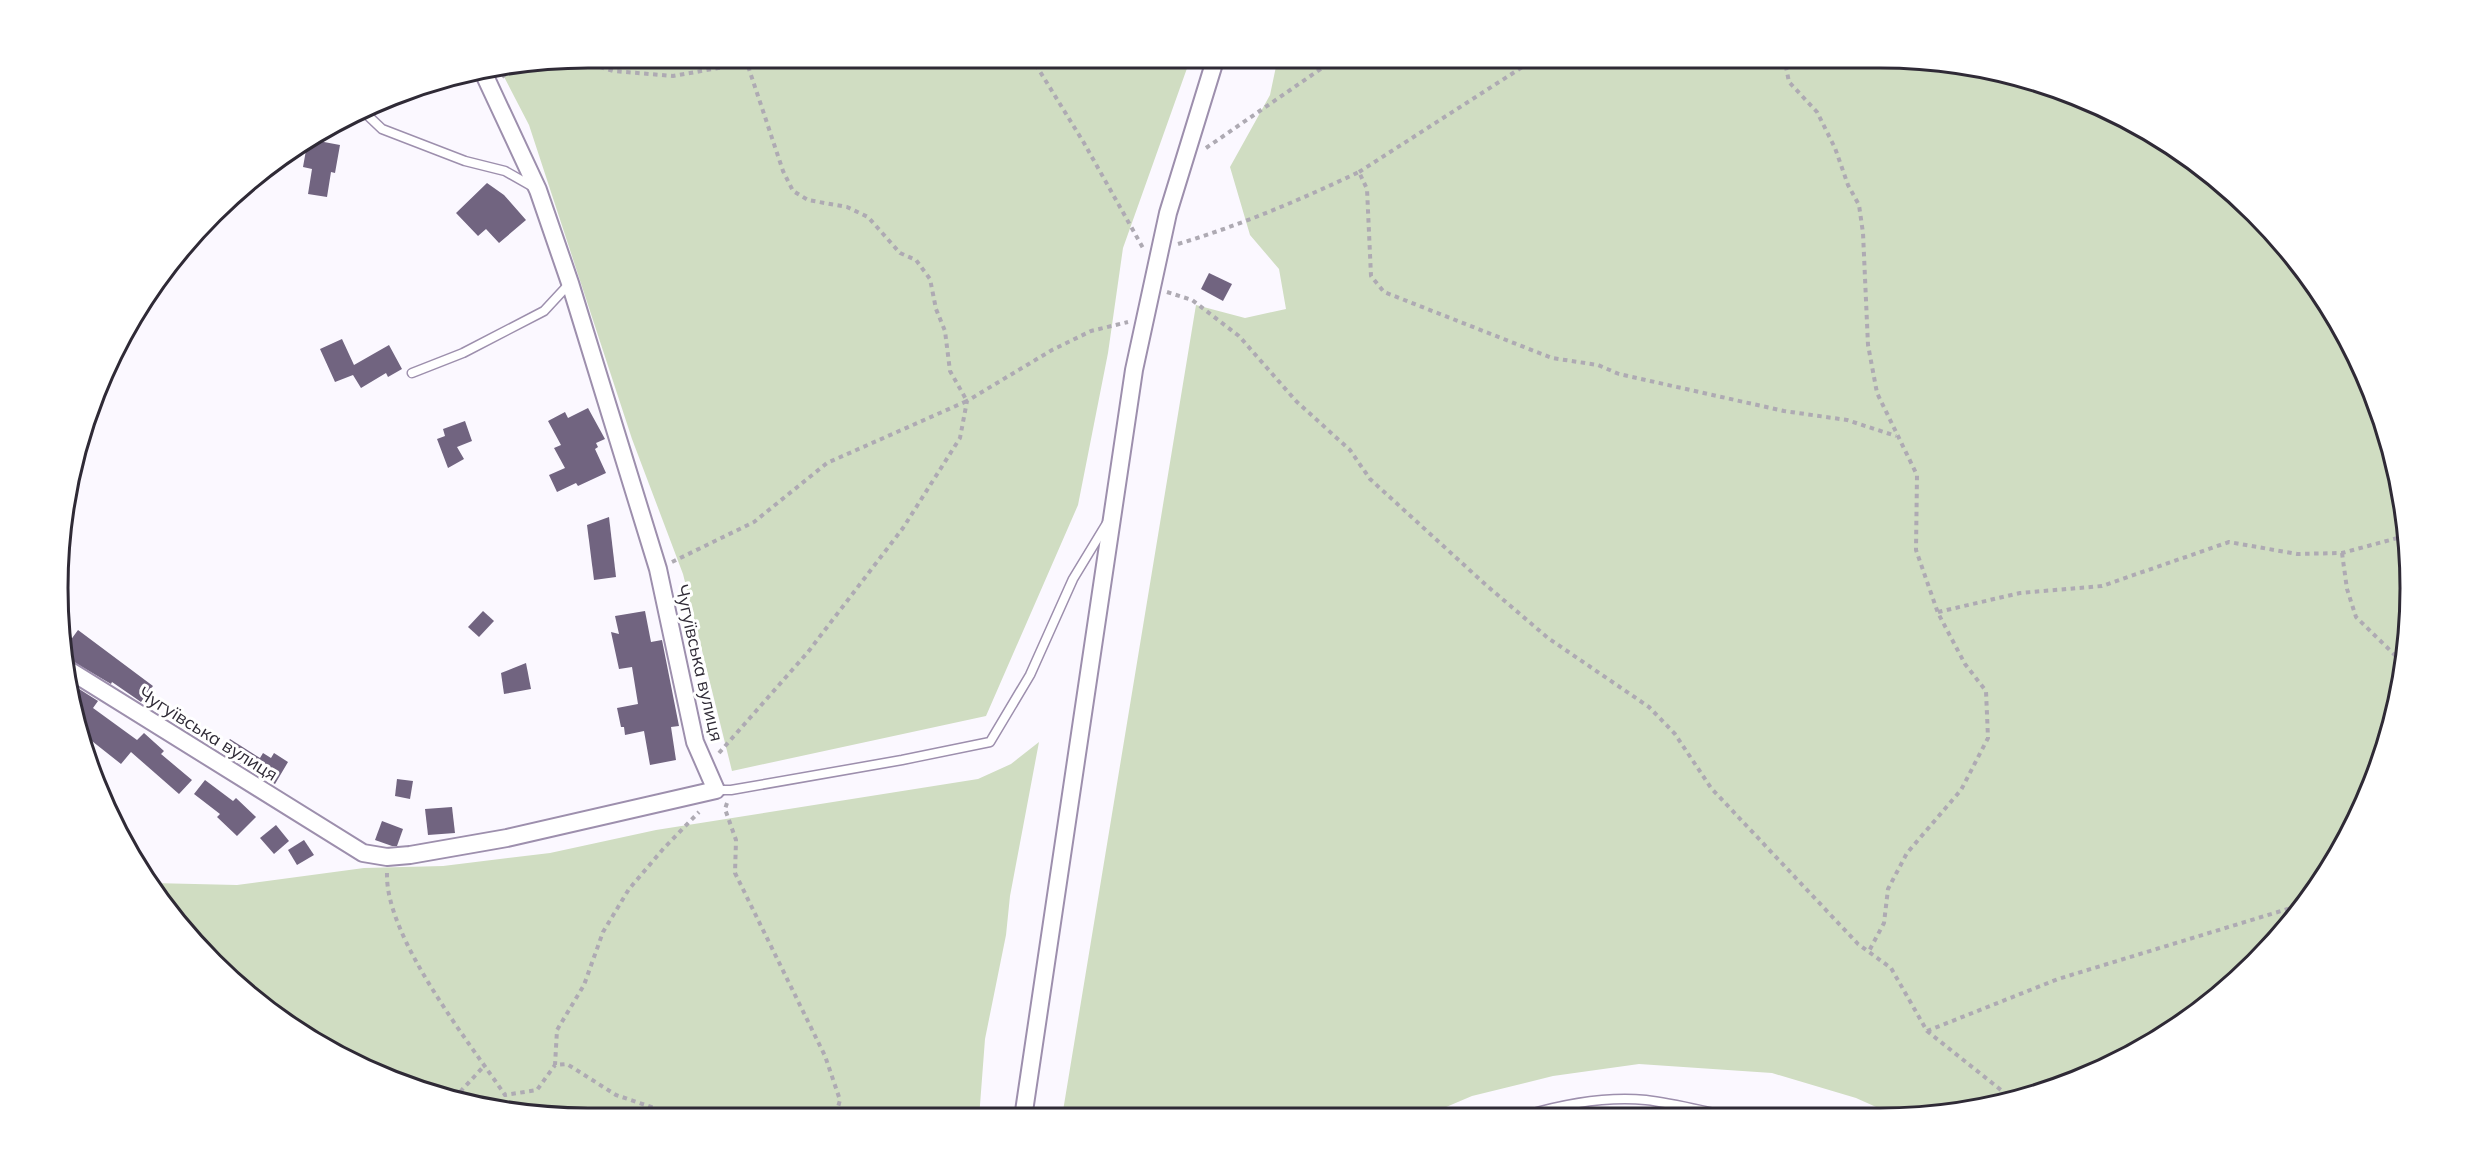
<svg xmlns="http://www.w3.org/2000/svg" width="2467" height="1176" font-family="Mulish,sans-serif">
<style>
.green{fill:#d0ddc2}
.building{fill:#716480}
.lines{fill:none;stroke-linecap:round;stroke-linejoin:round}
.service-casing{stroke:#9d8fad;stroke-width:11}
.minor-casing{stroke:#9d8fad;stroke-width:20}
.path{stroke:#aeaab3;stroke-width:4;stroke-dasharray:4.5 4.5;stroke-linecap:butt}
.service{stroke:#fff;stroke-width:8}
.minor{stroke:#fff;stroke-width:16}
.labels{text-anchor:middle;stroke-width:6;stroke-linejoin:round;paint-order:stroke}
.street-label{font-size:18px;fill:#2f2a36;stroke:#fff}
.rim{fill:none;stroke:#2f2a36;stroke-width:3}
</style>
<rect width="100%" height="100%" fill="#fbf8ff"/>
<g class="green">
<path d="M588,57H1191L1123,248L1108,353L1078,505L986,716L732,771L683,574L632,439L529,125L501,71Z"/>
<path d="M1278,57H1879L1982,67L2082,97L2174,146L2254,212L2320,293L2369,384L2400,484L2410,588L2400,691L2370,791L2300,911L2203,1009L2083,1078L1949,1114L1894,1115L1856,1098L1772,1073L1639,1064L1553,1076L1472,1096L1425,1116L1062,1117L1196,305L1245,318L1286,309L1279,269L1250,235L1230,167L1270,95Z"/>
<path d="M1039,742L1010,896L1006,935L985,1039L979,1118L588,1119L484,1109L385,1079L238,987L152,883L237,885L364,868L443,866L550,853L656,830L978,779L1011,764Z"/>
</g>
<g class="building">
<path d="M308,139L340,145L335,173L331,172L327,197L308,194L312,169L303,167Z"/>
<path d="M487,183L504,195L526,220L499,243L486,229L478,236L456,213Z"/>
<path d="M1209,273L1232,284L1223,301L1201,289Z"/>
<path d="M342,339L354,365L389,345L402,369L388,377L386,373L361,388L353,375L335,382L320,349Z"/>
<path d="M588,408L605,439L596,443L598,447L595,449L606,473L578,486L576,483L557,492L549,475L565,468L554,448L561,445L548,421L565,412L568,418Z"/>
<path d="M465,421L472,441L457,447L464,459L448,468L437,439L445,436L443,429Z"/>
<path d="M609,517L616,577L594,580L587,525Z"/>
<path d="M483,611L494,621L479,637L468,627Z"/>
<path d="M645,611L651,642L662,640L679,726L671,727L676,760L650,765L644,731L625,735L624,727H621L617,708L638,704L632,667L619,669L611,632L619,634L615,616Z"/>
<path d="M78,630L153,686L141,702L112,682L111,684L62,655V652Z"/>
<path d="M526,663L531,689L504,694L501,673Z"/>
<path d="M76,687L98,701L93,708L137,740L144,733L164,751L161,754L192,780L179,794L131,752L121,764L78,730L70,694Z"/>
<path d="M230,739L260,758L263,753L271,758L274,753L288,762L275,784L221,752Z"/>
<path d="M397,779L413,781L410,799L395,796Z"/>
<path d="M205,780L233,801L236,798L256,817L237,836L217,817L220,814L194,794Z"/>
<path d="M452,807L455,833L428,835L425,809Z"/>
<path d="M382,821L403,829L397,846H392L375,840Z"/>
<path d="M276,825L289,841L274,854L260,838Z"/>
<path d="M304,840L314,855L297,865L288,850Z"/>
</g>
<g class="lines">
<g class="service-casing">
<g id="service">
<path d="M362,110L382,129L465,161L505,171L535,188"/>
<path d="M412,373L463,353L544,311L570,283"/>
<path d="M716,790H731L902,760L990,742L1030,675L1073,579L1107,523"/>
<path d="M1523,1116C1563,1104 1604,1096 1646,1100C1672,1103 1699,1110 1724,1115"/>
</g>
</g>
<g class="minor-casing">
<g id="minor">
<path d="M64,667L363,853L387,857L410,855L507,838L716,790L695,742L658,569L570,283L538,190L484,74"/>
<path d="M1023,1118L1134,370L1168,213L1216,57"/>
</g>
</g>
<g class="path">
<path d="M1031,57L1084,143L1143,248"/>
<path d="M1784,57L1789,82L1817,112L1835,148L1848,185L1859,205L1863,233L1868,345L1877,393L1917,475L1916,550L1938,613L1965,664L1986,691L1988,738L1961,790L1907,853L1888,889L1884,923L1869,951"/>
<path d="M574,59L613,71L673,76L747,63"/>
<path d="M502,77L511,70"/>
<path d="M1206,148L1338,57"/>
<path d="M1359,172L1538,57"/>
<path d="M1178,244C1241,225 1300,200 1359,172L1367,189L1371,276L1384,292L1552,358L1598,365L1619,374L1784,411L1847,420L1896,436"/>
<path d="M1167,292L1192,300L1239,336L1296,401L1350,450L1370,479L1486,585L1548,638L1649,707L1675,734L1711,788L1858,944L1891,968L1927,1031L2011,1098"/>
<path d="M2342,553L2347,589L2356,617L2403,663"/>
<path d="M672,562L754,522L827,463L967,401L950,371L945,331L936,309L930,279L916,260L900,253L868,217L847,207L808,200L793,191L783,171L745,57"/>
<path d="M1938,612L2020,593L2102,586L2229,542L2297,554L2342,553L2405,536"/>
<path d="M719,753L808,652L903,528L960,438L967,401L1052,350L1091,331L1128,322"/>
<path d="M727,803L725,809L736,840L735,873L825,1056L840,1100L835,1118"/>
<path d="M387,873C385,937 469,1042 505,1095L537,1090L555,1065"/>
<path d="M1927,1031L2058,979L2304,904"/>
<path d="M443,1096L459,1093L485,1065"/>
<path d="M676,1119L672,1114L616,1095L567,1064L555,1065L557,1030L584,985L603,932L629,889L664,848L699,812"/>
</g>
<use href="#service" class="service"/>
<use href="#minor" class="minor"/>
</g>
<g class="labels">
<g class="street-label">
<text transform="translate(699 663) rotate(77)" y="6">Чугуївська вулиця</text>
<text transform="translate(208 734) rotate(32)" y="6">Чугуївська вулиця</text>
</g>
</g>
<path d="M0 0H2467V1176H0ZM588 68H1880A520 520 0 0 1 2400 588V588A520 520 0 0 1 1880 1108H588A520 520 0 0 1 68 588V588A520 520 0 0 1 588 68Z" fill="#fff" fill-rule="evenodd"/>
<path class="rim" d="M588 68H1880A520 520 0 0 1 2400 588V588A520 520 0 0 1 1880 1108H588A520 520 0 0 1 68 588V588A520 520 0 0 1 588 68Z"/>
</svg>
